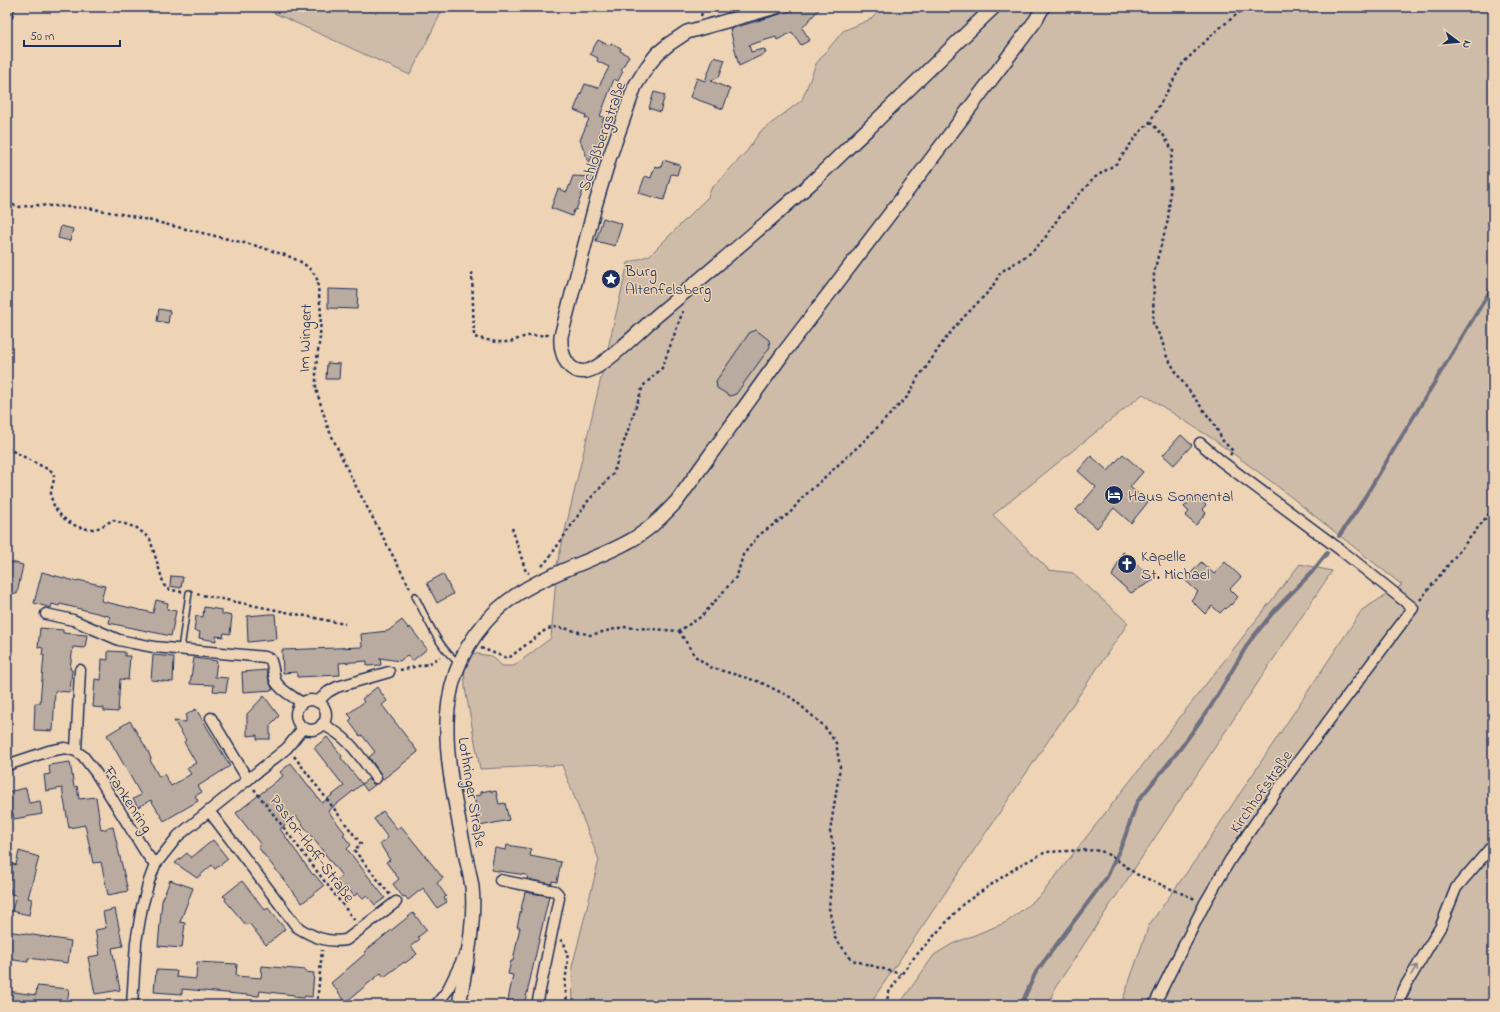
<svg xmlns="http://www.w3.org/2000/svg" width="1500" height="1012" font-family="'Indie Flower',sans-serif">
<style>
.green{fill:#cfbca8;stroke:#757683}
.lines{fill:none;stroke-linecap:round;stroke-linejoin:round}
.stream{stroke:#6e7080;stroke-width:4}
.building{fill:#baaba0;stroke:#1b2f5e}
.service-casing{stroke:#1b2f5e;stroke-width:8}
.minor-casing{stroke:#1b2f5e;stroke-width:13}
.tertiary-casing{stroke:#1b2f5e;stroke-width:16}
.path{stroke:#1b2f5e;stroke-width:2.5;stroke-dasharray:3 3;stroke-linecap:butt}
.service{stroke:#eed4b5;stroke-width:5}
.minor{stroke:#eed4b5;stroke-width:10}
.tertiary{stroke:#eed4b5;stroke-width:13}
.oneway{stroke:#84828a}
.labels{text-anchor:middle;stroke-width:3;stroke-linejoin:round;paint-order:stroke}
.street-label{font-size:16px;fill:#1b2f5e;stroke:#eed4b5}
.poi-label{font-size:16px;fill:#1b2f5e;stroke:#eed4b5;text-anchor:start}
</style>
<rect width="100%" height="100%" fill="#eed4b5"/>
<filter id="ink" filterUnits="userSpaceOnUse"><feTurbulence type="fractalNoise" baseFrequency=".025" numOctaves="2"/><feDisplacementMap in="SourceGraphic" scale="8" xChannelSelector="R" yChannelSelector="G"/><feConvolveMatrix kernelMatrix="1 2 1 2 8 2 1 2 1" color-interpolation-filters="sRGB"/></filter>
<g filter="url(#ink)">
<g class="green">
<path d="M261,7H444L410,75Z"/>
<path d="M883,7H1493V1005H1121L1149,925L1197,858L1362,610L1402,585L1272,482L1213,439L1143,394L993,515L1049,570L1073,573L1128,623L869,1005H573L572,967L599,860L562,765L480,769L465,688L464,652L492,656L502,666H514L551,638L557,565L628,263L650,255L708,197L711,189L747,151L760,132L802,100L816,64L843,31L871,19Z"/>
<path d="M1300,564L1332,571L1055,988L1049,1005H899L934,955L952,944L1007,922L1041,895Z"/>
</g>
<g class="lines">
<g class="stream">
<path d="M1339,536L1357,510L1493,286"/>
<path d="M1021,1005L1036,972L1107,877L1123,842L1137,802L1180,749L1211,706L1249,642L1275,610L1312,572L1327,553"/>
</g>
</g>
<g class="building">
<path d="M797,7H821L802,28L810,40L801,45L792,32L777,40L776,37L749,45L751,52L764,49L766,53L739,66L730,29L794,10Z"/>
<path d="M598,40L610,46L611,43L621,48L620,51L629,56L621,70L623,71L618,81L614,79L600,116L604,117L599,133L601,141L595,149L589,163L580,140L589,119L585,118L586,115L574,110L585,84L598,88L609,67L597,61L598,58L590,54Z"/>
<path d="M714,57L725,60L719,77L711,81L730,89L723,109L690,97L697,78L705,81Z"/>
<path d="M654,92L665,95L660,112L649,108Z"/>
<path d="M663,160L680,165L677,175L671,174L664,200L639,193L645,176L651,178L655,166L661,168Z"/>
<path d="M573,176L593,177L588,190L584,188L576,210H574L572,216L551,208L558,189L567,192Z"/>
<path d="M603,218L622,224L615,246L596,241Z"/>
<path d="M61,226L73,229L70,241L58,238Z"/>
<path d="M328,289L358,290L357,309L328,308Z"/>
<path d="M159,309L170,311L168,323L157,321Z"/>
<path d="M756,330L769,340L770,347L736,394L730,396L717,388L716,381L750,332Z"/>
<path d="M327,363L340,364L339,379H326Z"/>
<path d="M1181,435L1192,445L1174,465L1163,455Z"/>
<path d="M1123,454L1143,472L1130,487L1148,502L1131,523L1114,508L1097,528L1076,510L1096,487L1078,471L1091,456L1108,471Z"/>
<path d="M1195,495L1206,505L1202,509L1206,513L1196,525L1185,516L1189,512L1184,507Z"/>
<path d="M1123,552L1154,580L1131,593L1112,576Z"/>
<path d="M7,561L23,565L17,594L7,592Z"/>
<path d="M1201,562L1214,574L1225,562L1241,577L1230,589L1238,597L1231,605L1230,604L1226,609L1225,608L1220,613L1212,606L1205,614L1191,600L1198,592L1185,580Z"/>
<path d="M42,572L78,582V580L105,586L101,601L153,613L156,600L168,603L167,609L176,611L171,636L109,623L110,618L109,617V616L60,604L59,606L52,604L51,608L34,603Z"/>
<path d="M443,574L453,594L437,603L427,583Z"/>
<path d="M171,576L183,577L181,588L170,586Z"/>
<path d="M204,607L222,610V614L232,616L230,634L224,633L223,637L216,636V641L199,638L200,632L194,631L196,616L203,617Z"/>
<path d="M270,614H275L277,639L248,642L247,616Z"/>
<path d="M402,620L409,629L410,627L427,649L412,661L407,655L400,661L380,658L381,665L367,666V661L339,663L340,675L297,677V672L283,673L282,650L362,647L361,634L388,631Z"/>
<path d="M40,628L63,630V633L87,635L85,648L73,647L70,669L72,670L70,692L55,691L53,731L34,730L35,703H40L44,655H42L43,648L38,647Z"/>
<path d="M108,651L125,652V656H130L128,680L120,679L118,712L104,711V708L93,707L95,679L101,680L102,659L108,660Z"/>
<path d="M153,655L174,657L173,682L151,680Z"/>
<path d="M194,658L217,661L215,677L228,678L226,692L213,691L214,685L190,684Z"/>
<path d="M267,670L269,681L273,690L243,692L242,672Z"/>
<path d="M377,687L387,701L382,705L418,752L382,780L381,774L369,757L375,752L362,735L360,736L349,721L352,718L348,714L364,702L362,699Z"/>
<path d="M264,696L279,716L270,725V739H257V735L247,736V714Z"/>
<path d="M196,709L230,766L198,786L202,792L195,796L198,801L164,821L151,800L138,807L133,799L141,795L107,735L130,721L148,751L151,759L150,760L159,777L164,774L171,786L191,774L187,768L196,763L184,742L186,740L174,721L186,722V715Z"/>
<path d="M327,737L342,756L341,758L362,784L328,811L345,833L343,835L351,845L347,849L385,898L375,905L367,895L363,898L358,893L354,896L346,886L341,890L335,882L342,876L296,816L280,829L313,875L314,874L324,886L302,903L258,847L261,845L236,813L283,776L280,772L291,763L322,803L344,786L314,748Z"/>
<path d="M70,762L74,787L77,786L79,799L96,797L101,830L113,827L128,891L108,895L101,862L93,863L85,825L69,828L62,788L46,791L44,775L50,774L49,765Z"/>
<path d="M368,779L373,784H376L367,791L362,784Z"/>
<path d="M26,788L29,803L40,801L42,814L14,819L13,813L7,814V792Z"/>
<path d="M491,790V792L496,791L499,804L505,803L509,820L480,826L474,796L481,795V792Z"/>
<path d="M383,811L397,829L401,826L443,878L437,883L446,896L444,898L447,902L437,908L423,888L408,900L405,896L403,897L393,884L399,879L386,862L390,860L380,844L388,838L374,819Z"/>
<path d="M213,840L228,859L215,869L212,865L197,878L175,863L187,853L191,858Z"/>
<path d="M507,845L531,849L530,856L561,862L557,882L552,881V884L527,879L528,876L526,875L491,870L495,848L506,850Z"/>
<path d="M19,851L39,857L28,898L32,899L29,915L12,911L16,895L11,894V890L7,888V862L16,865Z"/>
<path d="M170,880L193,888L180,922L185,923L182,948L158,946L162,901Z"/>
<path d="M242,881L265,910L268,908L285,929L266,945L249,923L246,925L225,900L226,898L223,896Z"/>
<path d="M525,892L549,896L525,1002L520,1001L519,1005H507L513,975L508,974L511,961H513L520,927H517Z"/>
<path d="M115,909L123,946L112,948L120,990L95,994L88,957L100,955L95,930L106,928L103,912Z"/>
<path d="M413,913L427,930L418,937L420,939L411,946L417,954L405,963L404,962L384,977L381,973L346,1002L331,983L366,953L364,952Z"/>
<path d="M7,931L71,941L68,963L28,958V962L7,959Z"/>
<path d="M197,962L237,964L236,976L261,978L262,966L306,970V972L314,973L312,997L305,996L304,998L294,997V995L260,991L259,996L182,989V994L154,992L156,970L177,971L176,977L196,979Z"/>
<path d="M37,986L69,989L67,1005H7V991L36,995Z"/>
</g>
<g class="lines">
<g class="service-casing">
<g id="service">
<path d="M415,596C427,618 438,648 459,663"/>
<path d="M181,649L189,593"/>
</g>
</g>
<g class="minor-casing">
<g id="minor">
<path d="M7,15L9,7"/>
<path d="M46,614L73,620L119,640L133,643L154,647L265,657L270,659C274,666 273,675 276,682C281,691 294,697 302,703"/>
<circle cx="311" cy="715" r="15"/>
<path d="M317,702L328,692L337,687L389,672"/>
<path d="M211,718L248,780"/>
<path d="M322,724C350,738 358,754 376,778"/>
<path d="M76,751L80,670"/>
<path d="M7,765L49,751L65,748L76,751L83,756L96,773L146,853L155,865"/>
<path d="M209,811L297,927C313,937 327,943 346,940L396,902"/>
<path d="M500,880L555,891L558,894L559,898L537,1005"/>
<path d="M132,1005L136,942L142,907L149,881L155,865L178,836L287,748L303,728"/>
<path d="M436,1005L447,991L464,956"/>
<path d="M1154,1005L1205,903L1230,860L1288,775L1413,608L1342,551L1221,461L1200,443"/>
<path d="M1397,1005L1406,985L1441,926L1456,888L1493,845"/>
</g>
</g>
<g class="tertiary-casing">
<g id="tertiary">
<path d="M776,7L687,32L669,44L657,54L647,67L635,86L610,156L595,206L561,336C560,351 566,375 587,371C604,368 644,326 660,313C710,271 760,229 809,185C830,166 849,146 870,127C911,87 952,47 994,7"/>
<path d="M459,1005C465,968 476,924 472,887C470,873 466,860 464,847C447,761 425,680 496,611C533,576 583,566 626,543C646,533 662,517 677,501L782,355L899,202L1036,20L1043,7"/>
</g>
</g>
<g class="path">
<path d="M701,16L704,7"/>
<path d="M1150,122L1164,136L1173,151L1170,163V196L1168,220L1157,260L1154,274L1153,323L1161,338L1167,357L1181,380L1214,424L1223,441L1233,451L1230,455"/>
<path d="M7,203L20,207L35,205L87,208L127,215L257,246L288,256L303,263L313,272L317,279L321,312L320,337L316,366V389L328,428L351,477L411,590"/>
<path d="M472,272L474,337L496,342H510L526,336L548,335V337"/>
<path d="M7,448L53,472C56,480 51,486 51,494C52,514 74,530 93,529C99,529 107,523 113,520L137,528L150,539L164,585L167,589L182,592"/>
<path d="M512,528L526,572L529,573"/>
<path d="M542,566L549,558L588,501L613,474L643,386L662,368L683,311"/>
<path d="M197,594L345,624"/>
<path d="M1420,600L1493,509"/>
<path d="M679,631L695,656L710,667L760,682L792,698L824,726L836,743L840,767L830,832L834,848L829,908L835,938L852,960L901,974"/>
<path d="M481,648L504,657H510L544,631L553,627L568,629L590,635L623,627L679,631L702,616L737,576L743,555L759,535L790,513L801,499L862,443L909,395L918,377L925,369L943,342L959,322L991,289L1001,272L1032,252L1045,238L1059,217L1094,178L1117,163L1137,135L1150,122L1183,63L1216,31L1246,7"/>
<path d="M400,670L428,664L440,657"/>
<path d="M294,756L361,844L354,850L390,895"/>
<path d="M254,789L355,921"/>
<path d="M560,940L564,942L568,959L565,984L567,1002L570,1005"/>
<path d="M317,1005L322,950"/>
<path d="M886,1005L889,992L910,962L963,904L1020,865L1046,852L1087,850L1101,851L1113,857L1136,874L1195,899"/>
</g>
<use href="#service" class="service"/>
<use href="#minor" class="minor"/>
<use href="#tertiary" class="tertiary"/>
</g>
<defs><path id="oneway-shaft" d="M-6 0H5M1.5-3L5.5 0L1.5 3" fill="none" stroke-width="1.6" stroke-linecap="round" stroke-linejoin="round"/></defs>
<use class="oneway" href="#oneway-shaft" transform="translate(1414 970) rotate(-59)"/>
</g>
<defs>
<g id="sight-disc" transform="scale(1)"><circle r="9.5" fill="#1b2f5e" stroke="#eed4b5"/><path d="M0-6L1.8-2.2L6-1.7L2.9 1.2L3.7 5.4L0 3.3L-3.7 5.4L-2.9 1.2L-6-1.7L-1.8-2.2Z" fill="#fff"/></g>
<g id="hotel-disc" transform="scale(1)"><circle r="9.5" fill="#1b2f5e" stroke="#eed4b5"/><path d="M-6-4.5h1.5V1H6V5H4.5V3h-9V5H-6ZM-4 0a1.8 1.8 0 1 1 3.6 0ZM.5 0V-2.5h3Q6-2.5 6 0Z" fill="#fff"/></g>
<g id="church-disc" transform="scale(1)"><circle r="9.5" fill="#1b2f5e" stroke="#eed4b5"/><path d="M-1.2-6h2.4v3.5h3.3v2.4h-3.3V6h-2.4V-.1h-3.3v-2.4h3.3Z" fill="#fff"/></g>
</defs>
<g fill-rule="evenodd">
<use href="#sight-disc" x="611" y="279"/>
<use href="#hotel-disc" x="1114" y="495"/>
<use href="#church-disc" x="1127" y="564"/>
</g>
<g class="labels">
<g class="street-label">
<text transform="translate(601 136) rotate(-71)" y="6">Schloßbergstraße</text>
<text transform="translate(304 338) rotate(-88)" y="6">Im Wingert</text>
<text transform="translate(1260 791) rotate(-55)" y="6">Kirchhofstraße</text>
<text transform="translate(473 792) rotate(81)" y="6">Lothringer Straße</text>
<text transform="translate(129 799) rotate(57)" y="6">Frankenring</text>
<text transform="translate(313 848) rotate(53)" y="6">Pastor-Hoff-Straße</text>
</g>
<g class="poi-label">
<text x="625" y="276">Burg<tspan x="625" dy="18">Altenfelsberg</tspan></text>
<text x="1128" y="501">Haus Sonnental</text>
<text x="1141" y="561">Kapelle<tspan x="1141" dy="18">St. Michael</tspan></text>
</g>
</g>
<rect width="1500" height="1012" fill="none" stroke="#eed4b5" stroke-width="24"/>
<rect x="12" y="12" width="1476" height="988" fill="none" stroke="#1b2f5e" stroke-width="1.5" filter="url(#ink)"/>
<g transform="translate(1458 42) rotate(106)" stroke="#eed4b5" stroke-width="3" paint-order="stroke">
<path d="M0-3L7 15L0 10L-7 15Z" fill="#1b2f5e"/>
<text y="-6" font-size="11" font-weight="bold" text-anchor="middle" fill="#1b2f5e">N</text>
</g>
<path d="M24 40v6h96v-6" fill="none" stroke="#1b2f5e" stroke-width="2"/>
<text x="30" y="40" font-size="12" fill="#1b2f5e" stroke="#eed4b5" stroke-width="3" paint-order="stroke">50 m</text>
</svg>
